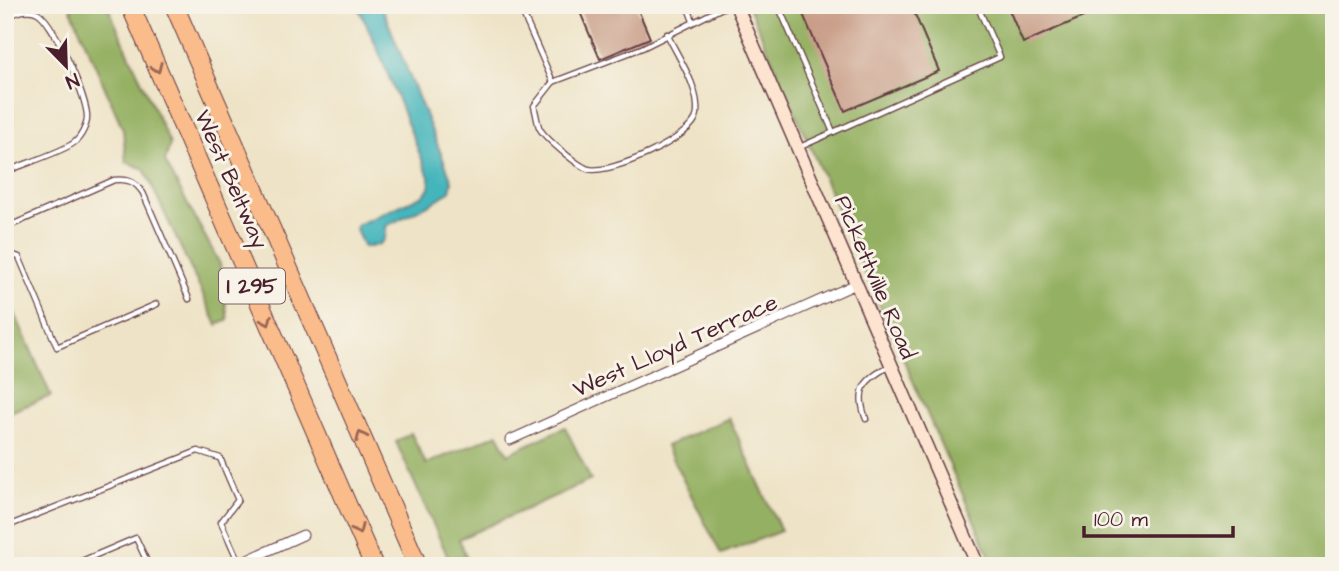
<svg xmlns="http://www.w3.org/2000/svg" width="1339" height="571" font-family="'Architects Daughter',sans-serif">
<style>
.forest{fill:#94b062;stroke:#6f6846;stroke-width:2}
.water{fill:#45b5bc;stroke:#486a74;stroke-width:2}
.building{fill:#c79b85}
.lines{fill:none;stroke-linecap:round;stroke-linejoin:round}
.lane-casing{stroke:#633c42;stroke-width:7}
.street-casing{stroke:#633c42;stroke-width:11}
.secondary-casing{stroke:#633c42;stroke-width:15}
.highway-casing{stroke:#633c42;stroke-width:20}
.lane{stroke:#fff;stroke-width:4.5}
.street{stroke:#fff;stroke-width:9}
.secondary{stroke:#fde4d1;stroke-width:12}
.highway{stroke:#fabc8b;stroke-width:18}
.oneway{stroke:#996656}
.labels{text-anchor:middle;stroke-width:6;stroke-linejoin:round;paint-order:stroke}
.shield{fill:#f7f3e8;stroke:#7e5f64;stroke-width:2}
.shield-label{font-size:21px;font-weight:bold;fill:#4a1f2b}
.street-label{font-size:23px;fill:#4a1f2b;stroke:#f7f3e8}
</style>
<rect width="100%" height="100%" fill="#f7f3e8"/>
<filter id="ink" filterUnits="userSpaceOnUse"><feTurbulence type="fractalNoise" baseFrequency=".0143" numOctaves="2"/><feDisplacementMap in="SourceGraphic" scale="14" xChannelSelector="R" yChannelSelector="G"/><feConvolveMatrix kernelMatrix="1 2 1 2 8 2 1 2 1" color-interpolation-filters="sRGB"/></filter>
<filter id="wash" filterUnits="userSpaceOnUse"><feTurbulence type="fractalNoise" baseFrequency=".00686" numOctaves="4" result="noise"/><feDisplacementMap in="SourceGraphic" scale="28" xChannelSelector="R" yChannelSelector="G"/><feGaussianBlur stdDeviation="1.57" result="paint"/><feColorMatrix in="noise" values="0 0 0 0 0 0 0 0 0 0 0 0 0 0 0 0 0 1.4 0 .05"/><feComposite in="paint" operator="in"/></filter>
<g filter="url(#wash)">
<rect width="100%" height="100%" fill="#eee3c6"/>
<g class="forest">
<path d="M69,5H107L170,144L165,162L220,264L228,320L217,325L144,169L126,162L123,129Z"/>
<path d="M748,5H1334V566H994Z"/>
<path d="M5,291L51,396L5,414Z"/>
<path d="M729,418L781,531L721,554L666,446Z"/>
<path d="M565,427L591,480L459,539L470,566H452L396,442L411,433L426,464L498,434L508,454Z"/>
</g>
<path class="water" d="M357,5H381L452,181L450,191L432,203L386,226C387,242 380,247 364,247L356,230L357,225L424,195L430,186L429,177L376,45Z"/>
<g id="blocks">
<g class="building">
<path d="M577,5H636L650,38L600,59Z"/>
<path d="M799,5H911L939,71L845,111Z"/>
<path d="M1007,5H1111L1023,43Z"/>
</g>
</g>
</g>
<g filter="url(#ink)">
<use href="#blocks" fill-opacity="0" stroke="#633c42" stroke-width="2"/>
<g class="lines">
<g class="lane-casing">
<g id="lane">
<path d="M519,5L553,82L642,48L728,5"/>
<path d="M687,5L693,21"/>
<path d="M778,5L833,132"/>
<path d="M5,18C15,13 25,8 36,12C52,17 89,101 87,118C87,125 81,137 75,142C65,151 21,165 5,172"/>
<path d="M553,82L534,106C536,113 537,121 539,127C543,137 577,165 588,169C610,175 694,138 697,114C700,88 678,57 667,34"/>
<path d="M798,148L1000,57L977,5"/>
<path d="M5,228L114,180C128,179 135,181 143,193L189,299"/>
<path d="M5,252L19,257L57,347L157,304"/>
<path d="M866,419C855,390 864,379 890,366"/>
<path d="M5,527L198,451L220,458L238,500L221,522L240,565"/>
<path d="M70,566L136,538L149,566"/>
</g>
</g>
<g class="street-casing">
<g id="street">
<path d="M510,440L856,284"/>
<path d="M234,566L303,535"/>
</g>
</g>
<g class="secondary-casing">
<path id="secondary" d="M736,5L978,566"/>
</g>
<g class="highway-casing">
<g id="highway">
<path d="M130,5L374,566"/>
<path d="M174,5L418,566"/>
</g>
</g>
<use href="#lane" class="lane"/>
<use href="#street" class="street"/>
<use href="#secondary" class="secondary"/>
<use href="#highway" class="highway"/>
</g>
<defs><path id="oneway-chevron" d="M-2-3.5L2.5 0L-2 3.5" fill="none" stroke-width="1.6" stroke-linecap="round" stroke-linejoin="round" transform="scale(1.75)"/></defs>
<g class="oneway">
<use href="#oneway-chevron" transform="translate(157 68) rotate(66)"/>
<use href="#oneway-chevron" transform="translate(267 321) rotate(66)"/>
<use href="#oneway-chevron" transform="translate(361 436) rotate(-114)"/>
<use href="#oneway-chevron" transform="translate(358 530) rotate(66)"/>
</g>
</g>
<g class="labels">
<rect class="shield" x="219" y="268.5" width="66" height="35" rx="5"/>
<g class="shield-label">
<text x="252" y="293">I 295</text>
</g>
<g class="street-label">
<text transform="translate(232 179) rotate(66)" y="8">West Beltway</text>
<text transform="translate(876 277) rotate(67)" y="8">Pickettville Road</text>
<text transform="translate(675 345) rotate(-24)" y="8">West Lloyd Terrace</text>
</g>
</g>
<rect width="1339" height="571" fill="none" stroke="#f7f3e8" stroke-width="28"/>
<g transform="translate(66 66) rotate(157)" stroke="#f7f3e8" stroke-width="5" paint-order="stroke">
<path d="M0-5L12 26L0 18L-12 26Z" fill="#4a1f2b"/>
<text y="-10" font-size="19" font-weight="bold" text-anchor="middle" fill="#4a1f2b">N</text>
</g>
<path d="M1084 526v10h149v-10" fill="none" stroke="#4a1f2b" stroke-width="3.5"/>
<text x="1094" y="526" font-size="21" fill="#4a1f2b" stroke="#f7f3e8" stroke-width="5" paint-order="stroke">100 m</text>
</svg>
